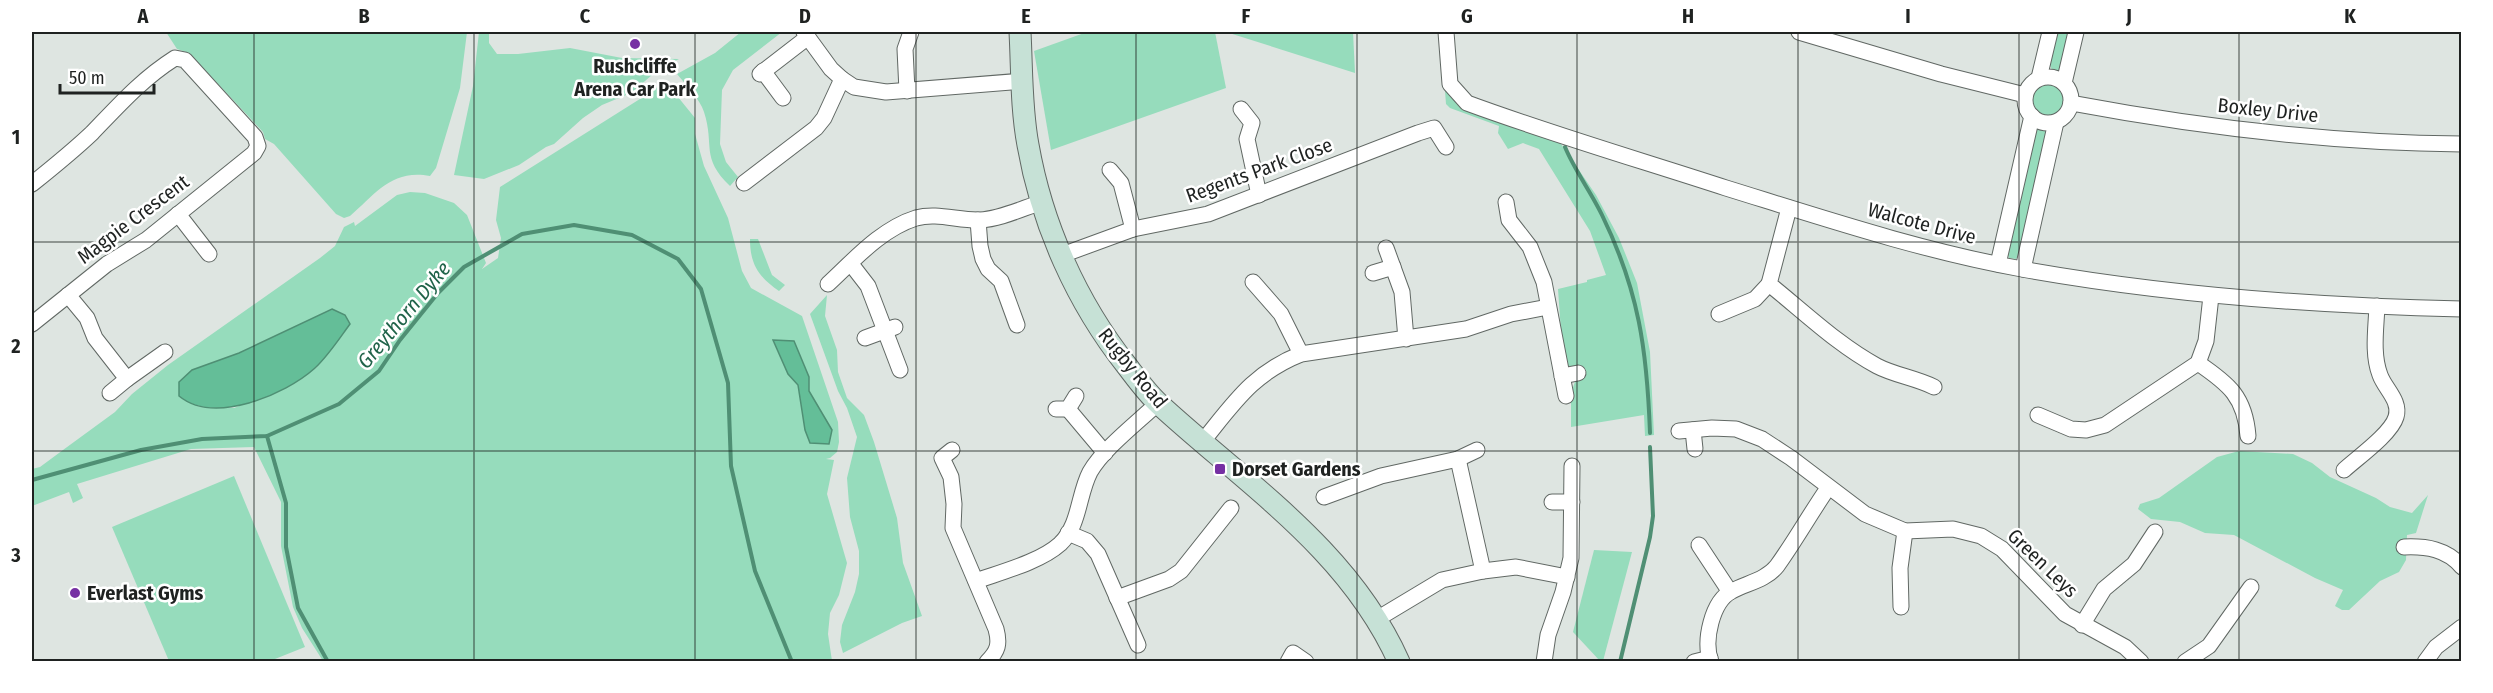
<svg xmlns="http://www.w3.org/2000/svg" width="2493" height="693" font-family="'Fira Sans Condensed',sans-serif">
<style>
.green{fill:#96dcbc;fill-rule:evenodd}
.water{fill:#64be98;stroke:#4f8f74;stroke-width:1.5}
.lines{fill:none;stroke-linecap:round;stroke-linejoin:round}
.stream{stroke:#4f8f74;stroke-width:4}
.street-casing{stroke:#616864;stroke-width:17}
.secondary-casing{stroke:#616864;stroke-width:23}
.street{stroke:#fff;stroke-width:15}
.secondary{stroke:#c6e1d6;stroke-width:21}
.grid{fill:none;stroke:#1f2221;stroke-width:1.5;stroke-opacity:0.55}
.poi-dot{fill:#7630a3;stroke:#fff;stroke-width:2}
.labels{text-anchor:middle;stroke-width:5;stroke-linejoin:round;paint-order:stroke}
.poi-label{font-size:20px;font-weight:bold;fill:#1f2221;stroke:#fff;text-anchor:start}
.street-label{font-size:20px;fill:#1f2221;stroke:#fff}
.water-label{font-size:21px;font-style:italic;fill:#20644a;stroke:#fff}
.neatline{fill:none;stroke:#1f2221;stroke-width:2}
.grid-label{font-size:20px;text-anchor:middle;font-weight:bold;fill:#1f2221}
</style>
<rect width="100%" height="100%" fill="#dee5e1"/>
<g class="green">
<path d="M166,32H467L460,88L436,168L430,176C391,169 376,194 350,216L344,218L336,214L274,144L265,139L263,132L189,53L177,49Z"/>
<path d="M479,32H489V43L497,54H518L570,48L622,58L679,59L659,69L631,93L602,105L583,118L554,144L546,147L519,165L484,179L454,175L473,86Z"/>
<path d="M741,32H782L733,70L722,90L720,144L726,162L738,177L730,186C700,157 715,146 704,112C700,99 686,85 677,74L715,53Z"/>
<path d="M1087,32H1215L1226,88L1051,150L1034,51Z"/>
<path d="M1226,32H1353L1355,73Z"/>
<path d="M2057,32H2070L2063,67L2058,71L2052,70L2050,65Z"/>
<path d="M665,81L695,118V134L704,166L728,218L742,271L751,288L802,316L838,422L839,442L837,452L830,458L826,459L834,460L827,494L847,563L839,595L830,613L828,634L832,661H323L302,628L293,607L281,546V502L254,447L191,449L77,484L83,498L73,503L69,492L32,506V469L40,467L63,450L115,412L132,394L168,365L320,258L335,246L344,227L354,222L355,226L397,195L410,192L425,193L454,203L467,215L486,263L482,269L498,258L501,238L496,220L500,187L651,92ZM332,310L349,325L316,368L267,395L234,408L196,406L192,370L239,353ZM773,341H794C807,372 814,377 802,410L798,385L788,374Z"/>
<circle cx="2048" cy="100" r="17"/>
<path d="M1448,90L1557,138L1596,195L1619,238L1637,283L1650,352L1654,435L1645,436L1644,415L1571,427V393L1580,368L1568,366L1563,360L1558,289L1587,282V280L1606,275L1590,231L1539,149L1523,143L1508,149L1498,133L1499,126L1450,108L1446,104L1445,91Z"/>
<path d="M2041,127L2046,131L2020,253L2016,259L2009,258L2007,252L2035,129Z"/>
<path d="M750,239H758L772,275L785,285L779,291C759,277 750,265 750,239Z"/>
<path d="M827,295L825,316L837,350L838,372L847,398L864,415L874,442L897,518L903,563L922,616L902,623L843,653L840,642L842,625L855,592L859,574V551L850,517L847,478L857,437L847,408L838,391L810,314Z"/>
<path d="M2239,451L2293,454L2312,463L2330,477L2376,498L2390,507L2412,513L2428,495L2416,533L2407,535L2406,560L2399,572L2380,581L2349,610H2342L2335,606L2343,590L2315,578L2234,535L2205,533L2180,522L2151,519L2138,509L2140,504L2159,498L2217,457Z"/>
<path d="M234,476L305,647L270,661H169L112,527Z"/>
<path d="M1594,550L1632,552L1603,661H1600L1573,632Z"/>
</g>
<g class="water">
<path d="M332,309L345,315L350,324C339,339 328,356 315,368C285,395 214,425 179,396V382L192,370L239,353Z"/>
<path d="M773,340L794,341L809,377V391L832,430L829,444L810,443L805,430L798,385L788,374Z"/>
</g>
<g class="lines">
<g class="stream">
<path d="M1565,147C1575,171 1591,192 1602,215C1639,291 1647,350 1650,433"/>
<path d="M267,436L286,503V547L298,608L328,662"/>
<path d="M32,480L141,450L202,439L267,436L339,404L379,371L400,340L438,293L464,267L522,234L574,225L632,235L678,259L701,289L728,383L731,466L755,571L792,662"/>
<path d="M1620,662L1650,537L1653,516L1650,447"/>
</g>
<g class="street-casing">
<g id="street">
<path d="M1446,32L1450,84L1467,103C1551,134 1640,160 1726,188C1823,218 1922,251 2022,269C2167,295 2315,306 2462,309"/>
<path d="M1799,32L1941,74L2025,95"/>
<path d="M763,71L783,98"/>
<path d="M760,74L808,37"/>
<circle cx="2048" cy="100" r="23"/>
<path d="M2039,78L2050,32"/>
<path d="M842,79L854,87L886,92L1023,81"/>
<path d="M2064,83L2076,32"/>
<path d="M907,91L905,49L911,32"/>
<path d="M2071,103C2199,127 2331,143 2462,144"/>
<path d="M1241,109L1252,123L1247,139L1259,195"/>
<path d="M1110,170L1121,183L1133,229"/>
<path d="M744,183L816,128L824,118L842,79L831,69L804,32"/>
<path d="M32,184C52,168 73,151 92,133C119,105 142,79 175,58L185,60L255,137L258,146L254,153L146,240L107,264L32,324"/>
<path d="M1506,202L1509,220L1530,247L1544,282L1566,396"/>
<path d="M1789,208L1769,284C1804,312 1838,345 1877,366C1894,375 1916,378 1934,387"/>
<path d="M178,214L209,254"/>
<path d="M978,220L980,246L983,259L988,269L1001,281L1017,325"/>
<path d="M1386,248L1402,292L1406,339"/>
<path d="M1062,255L1133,229L1208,214L1418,133L1434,128L1446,147"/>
<path d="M851,264L868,286L900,370"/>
<path d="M1998,264L2032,116"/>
<path d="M2023,269L2056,122"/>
<path d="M1373,273L1393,267"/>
<path d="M1253,282L1281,314L1301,354"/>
<path d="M828,284C854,260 881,229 916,218C937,212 959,221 980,220C1001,219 1023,208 1042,202"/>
<path d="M68,295L87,318L95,338L127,379L110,393"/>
<path d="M1719,314L1755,299L1769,284"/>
<path d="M865,338L895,327"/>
<path d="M2198,363C2229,384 2245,397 2248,436"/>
<path d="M1562,376L1578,373"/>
<path d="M127,379L165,352"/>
<path d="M1056,409H1068L1076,396"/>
<path d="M1068,409L1105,453"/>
<path d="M2038,415L2071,429L2086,430L2105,425L2198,363L2206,341L2211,296"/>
<path d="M1693,430L1695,449"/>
<path d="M1679,431L1712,428L1736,429L1762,439L1791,458L1865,514L1905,531L1953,529L1981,536L2002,549L2065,614L2125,647L2141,662"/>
<path d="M1203,441C1234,403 1253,373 1301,354L1466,329L1511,314L1548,307"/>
<path d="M952,450L942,458L951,477L954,504L953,528L996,629C1000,644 998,651 987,662"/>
<path d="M1458,459L1483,571"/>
<path d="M2344,470C2357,458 2391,434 2396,417C2401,401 2385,389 2380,375C2372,354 2376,329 2377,306"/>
<path d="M1324,497L1381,476L1458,459L1477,450"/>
<path d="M1552,502H1572"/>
<path d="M1068,533L1087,541L1098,554L1138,645"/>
<path d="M1699,545L1730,592"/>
<path d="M2404,547C2426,546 2447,549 2462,567"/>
<path d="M976,581C1001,572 1040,562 1060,544C1080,525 1078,495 1090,472C1104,448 1137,423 1158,403"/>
<path d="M1117,598L1169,579L1181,571L1231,508"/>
<path d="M1901,607L1900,568L1905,531"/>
<path d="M1377,619L1442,580L1483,571L1516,567L1567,577"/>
<path d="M2082,625L2104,589L2134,564L2155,532"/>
<path d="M1288,662L1293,653L1306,662"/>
<path d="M1544,662L1548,635L1563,592L1571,558L1572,466"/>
<path d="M1694,662L1710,658"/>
<path d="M1711,662C1703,641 1712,601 1732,591C1747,583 1766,580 1777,566C1795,541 1810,514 1828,488"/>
<path d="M2185,662L2209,646L2251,587"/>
<path d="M2425,662L2436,647L2462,627"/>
</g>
</g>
<g class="secondary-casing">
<path id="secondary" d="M1020,32C1022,69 1021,108 1028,145C1042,225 1077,303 1127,366C1137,379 1147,393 1159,404C1246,484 1349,550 1399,662"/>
</g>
<use href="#street" class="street"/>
<use href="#secondary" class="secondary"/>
</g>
<path class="grid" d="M254,32V662M474,32V662M695,32V662M916,32V662M1136,32V662M1357,32V662M1577,32V662M1798,32V662M2019,32V662M2239,32V662M32,242H2462M32,451H2462"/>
<g class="poi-dot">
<circle cx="635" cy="44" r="6"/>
<rect x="1214" y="463" width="12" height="12" rx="3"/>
<circle cx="75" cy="593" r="6"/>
</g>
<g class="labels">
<g class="poi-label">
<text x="635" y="73" text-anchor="middle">Rushcliffe<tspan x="635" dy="23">Arena Car Park</tspan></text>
<text x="1232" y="476">Dorset Gardens</text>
<text x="87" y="600">Everlast Gyms</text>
</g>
<g class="street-label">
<text transform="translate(2268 110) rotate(6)" y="7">Boxley Drive</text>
<text transform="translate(1259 170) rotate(-20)" y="7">Regents Park Close</text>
<text transform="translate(133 219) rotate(-37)" y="7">Magpie Crescent</text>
<text transform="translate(1922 223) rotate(15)" y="7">Walcote Drive</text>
<text transform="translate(1133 368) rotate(51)" y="7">Rugby Road</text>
<text transform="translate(2043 563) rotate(44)" y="7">Green Leys</text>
</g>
<g class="water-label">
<text transform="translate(404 315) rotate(-50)" y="7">Greythorn Dyke</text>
</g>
</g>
<rect width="2493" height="693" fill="none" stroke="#ffffff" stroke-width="66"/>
<path d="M60 84v9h94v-9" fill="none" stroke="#1f2221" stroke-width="3"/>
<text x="69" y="84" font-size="18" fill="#1f2221" stroke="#ffffff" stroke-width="4.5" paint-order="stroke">50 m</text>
<rect x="33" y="33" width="2427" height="627" class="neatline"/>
<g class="grid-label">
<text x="143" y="23">A</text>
<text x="364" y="23">B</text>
<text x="585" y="23">C</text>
<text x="805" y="23">D</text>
<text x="1026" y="23">E</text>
<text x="1246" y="23">F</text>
<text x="1467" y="23">G</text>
<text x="1688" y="23">H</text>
<text x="1908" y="23">I</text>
<text x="2129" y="23">J</text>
<text x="2350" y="23">K</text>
<text x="16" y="144">1</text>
<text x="16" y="353">2</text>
<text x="16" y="562">3</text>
</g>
</svg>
